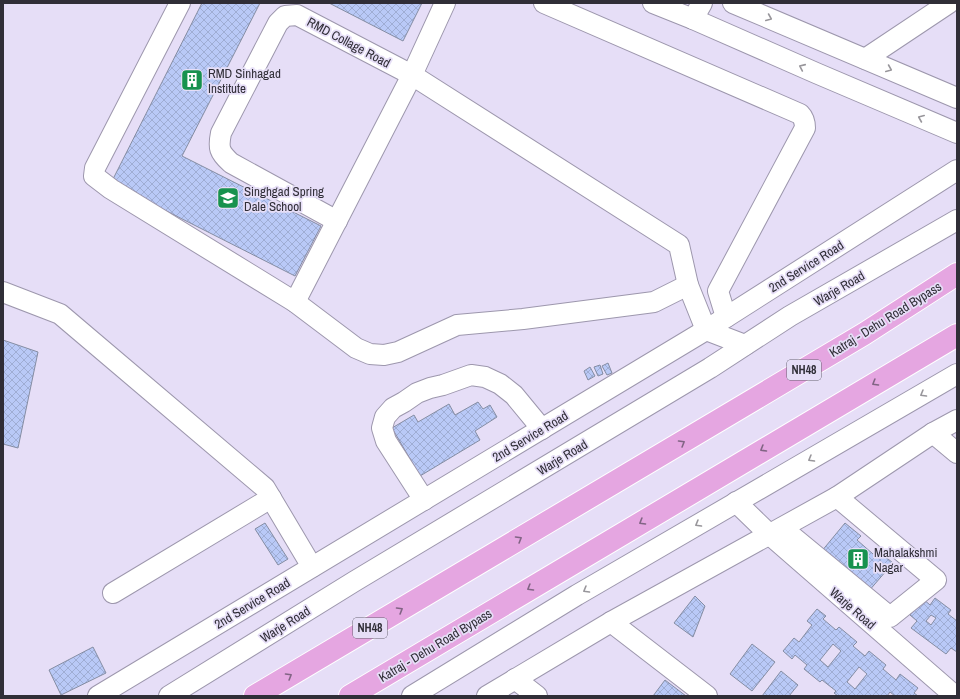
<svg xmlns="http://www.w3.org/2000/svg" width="960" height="699" font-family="'Archivo Narrow',sans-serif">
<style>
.building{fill:url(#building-cross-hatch);stroke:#858da3;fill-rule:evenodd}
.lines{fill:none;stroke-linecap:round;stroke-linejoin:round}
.minor-casing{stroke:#9d97ad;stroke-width:22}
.highway-casing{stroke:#fff;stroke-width:24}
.minor{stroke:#fff;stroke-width:20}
.highway{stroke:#e5a6e1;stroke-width:22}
.oneway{stroke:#98969b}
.oneway2{stroke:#816484}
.labels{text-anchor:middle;stroke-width:3.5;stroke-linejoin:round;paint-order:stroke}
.shield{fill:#e6def7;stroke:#676371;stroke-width:1}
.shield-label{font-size:12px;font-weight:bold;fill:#302e37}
.street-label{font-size:13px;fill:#302e37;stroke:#e6def7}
.poi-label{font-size:13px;fill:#302e37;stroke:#e6def7;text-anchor:start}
</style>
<defs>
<pattern id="building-cross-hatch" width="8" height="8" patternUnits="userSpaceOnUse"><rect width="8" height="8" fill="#b9c9f7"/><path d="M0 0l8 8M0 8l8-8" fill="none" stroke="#9fadd4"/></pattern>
</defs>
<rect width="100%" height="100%" fill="#e6def7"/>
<g class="building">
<path d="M202,3H260L182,156L321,226L295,276L111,183Z"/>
<path d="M329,3H422L403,41Z"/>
<path d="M3,340L38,352L18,448L3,444Z"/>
<path d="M608,363L612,373L607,375L602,366Z"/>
<path d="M600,365L603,374L598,376L594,367Z"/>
<path d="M590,367L595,376L588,380L584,371Z"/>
<path d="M478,402L483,409L490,405L497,417L475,431L480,440L420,476L392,428L414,415L418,422L449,404L455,415Z"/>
<path d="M265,523L288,559L278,565L255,529Z"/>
<path d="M845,523L861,536L857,540L873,554L877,550L893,563L868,592L821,552Z"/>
<path d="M695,596L705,606L693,637L674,623Z"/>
<path d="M922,598L930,605L935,598L951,610L948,614L957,621V652L951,648L946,654L911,628L917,621L910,615ZM931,615L936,618L931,625L926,621Z"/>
<path d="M817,609L826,616L823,619L836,630L839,627L857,642L853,646L865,656L869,651L886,665L883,669L896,680L900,674L918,688L914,693L918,696H895L890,692L887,696H838L834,693L836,691L822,680L820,682L804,669L807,665L795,655L792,659L783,651L794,638L799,642L812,625L807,621ZM833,644L841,651L828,667L820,660ZM859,667L867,674L855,689L847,682Z"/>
<path d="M752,644L775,662L752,691L730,674Z"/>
<path d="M93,647L106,673L61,695L49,670Z"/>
<path d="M781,671L798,685L789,696H762Z"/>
<path d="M665,680L686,696H653Z"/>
</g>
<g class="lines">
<g class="minor-casing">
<g id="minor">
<path d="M180,3L95,168L94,176L111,189L295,302L356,348L370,354L384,355L398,352L457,325L523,319L654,302L688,285"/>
<path d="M544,3L800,114C804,118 805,122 805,128L718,291L726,317"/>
<path d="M653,3L693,19L816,73L957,133"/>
<path d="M733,3L957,98"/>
<path d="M693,19L702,3"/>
<path d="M865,59L949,3"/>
<path d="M337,221L231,163C219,152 218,148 221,133L278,23L285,16L297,15L412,75L679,245L688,285L706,330L745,345"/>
<path d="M3,292L60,314L265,488L312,567"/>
<path d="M295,302L412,75L445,3"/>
<path d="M933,433L957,453"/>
<path d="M424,500L386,441L382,428L385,417L393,408L404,402L417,393L430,388L443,385L471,375L485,377L500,384L514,395L542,429"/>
<path d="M736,502L770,535L955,696"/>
<path d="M782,528L890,617L936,580L837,497"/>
<path d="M113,593L271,498"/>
<path d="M611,622L707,696"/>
<path d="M515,679L537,696"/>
<path d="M98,696L706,330L957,170"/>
<path d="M169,696L355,581L710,368L790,316L957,220"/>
<path d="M412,696L577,595L957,374"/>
<path d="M487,696L611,622L837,497L933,433L957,420"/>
</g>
</g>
<g class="highway-casing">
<g id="highway">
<path d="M255,696L864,334L957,274"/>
<path d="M350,696L957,335"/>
</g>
</g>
<use href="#minor" class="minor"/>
<use href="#highway" class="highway"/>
</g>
<defs><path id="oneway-chevron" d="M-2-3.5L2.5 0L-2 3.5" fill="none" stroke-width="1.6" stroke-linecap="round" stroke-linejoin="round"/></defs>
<g class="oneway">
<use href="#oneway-chevron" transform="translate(769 18) rotate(23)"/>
<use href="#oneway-chevron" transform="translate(802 67) rotate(-156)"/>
<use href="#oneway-chevron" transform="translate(889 69) rotate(23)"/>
<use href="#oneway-chevron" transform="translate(921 118) rotate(-157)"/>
<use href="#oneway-chevron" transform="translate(923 394) rotate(150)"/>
<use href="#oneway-chevron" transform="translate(811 459) rotate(150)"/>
<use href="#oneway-chevron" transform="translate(698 524) rotate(150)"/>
<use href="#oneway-chevron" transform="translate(586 590) rotate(150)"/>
</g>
<g class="oneway2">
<use href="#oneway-chevron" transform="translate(875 383) rotate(149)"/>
<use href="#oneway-chevron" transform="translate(682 443) rotate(-31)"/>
<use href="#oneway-chevron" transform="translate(763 449) rotate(149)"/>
<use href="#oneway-chevron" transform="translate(642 522) rotate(149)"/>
<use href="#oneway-chevron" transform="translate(519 539) rotate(-31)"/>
<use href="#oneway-chevron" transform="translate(530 588) rotate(149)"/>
<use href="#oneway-chevron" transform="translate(400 610) rotate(-31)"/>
<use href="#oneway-chevron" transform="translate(289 676) rotate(-31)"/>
</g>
<defs>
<g id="building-square" transform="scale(1.15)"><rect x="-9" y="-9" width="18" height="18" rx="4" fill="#17924e" stroke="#e6def7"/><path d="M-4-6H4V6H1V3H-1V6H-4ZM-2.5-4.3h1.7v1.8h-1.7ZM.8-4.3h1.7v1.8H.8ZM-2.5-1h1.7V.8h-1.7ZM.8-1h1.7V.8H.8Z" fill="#fff"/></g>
<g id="school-square" transform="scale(1.15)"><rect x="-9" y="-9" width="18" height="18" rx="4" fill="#17924e" stroke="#e6def7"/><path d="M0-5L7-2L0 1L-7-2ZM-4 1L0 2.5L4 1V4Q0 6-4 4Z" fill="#fff"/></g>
</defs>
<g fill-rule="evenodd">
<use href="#building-square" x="192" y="80"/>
<use href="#school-square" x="228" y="198"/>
<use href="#building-square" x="858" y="559"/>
</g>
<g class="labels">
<g class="shield">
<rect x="787" y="360" width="34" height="20" rx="3"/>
<rect x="353" y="618" width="34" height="20" rx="3"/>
</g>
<g class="shield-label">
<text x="804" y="374">NH48</text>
<text x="370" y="632">NH48</text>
</g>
<g class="street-label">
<text transform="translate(349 42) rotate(28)" y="5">RMD Collage Road</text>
<text transform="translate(806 266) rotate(-32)" y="5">2nd Service Road</text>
<text transform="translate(839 288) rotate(-30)" y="5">Warje Road</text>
<text transform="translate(885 319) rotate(-32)" y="5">Katraj - Dehu Road Bypass</text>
<text transform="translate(530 436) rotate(-31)" y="5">2nd Service Road</text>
<text transform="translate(562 457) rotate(-31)" y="5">Warje Road</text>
<text transform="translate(252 603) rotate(-31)" y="5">2nd Service Road</text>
<text transform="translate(853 608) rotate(41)" y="5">Warje Road</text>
<text transform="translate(285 624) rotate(-32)" y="5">Warje Road</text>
<text transform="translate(435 645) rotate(-31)" y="5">Katraj - Dehu Road Bypass</text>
</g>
<g class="poi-label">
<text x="208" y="78">RMD Sinhagad<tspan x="208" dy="15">Institute</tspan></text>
<text x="244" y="196">Singhgad Spring<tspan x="244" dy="15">Dale School</tspan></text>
<text x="874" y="557">Mahalakshmi<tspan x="874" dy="15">Nagar</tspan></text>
</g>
</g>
<rect width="960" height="699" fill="none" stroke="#302e37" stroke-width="8"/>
</svg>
